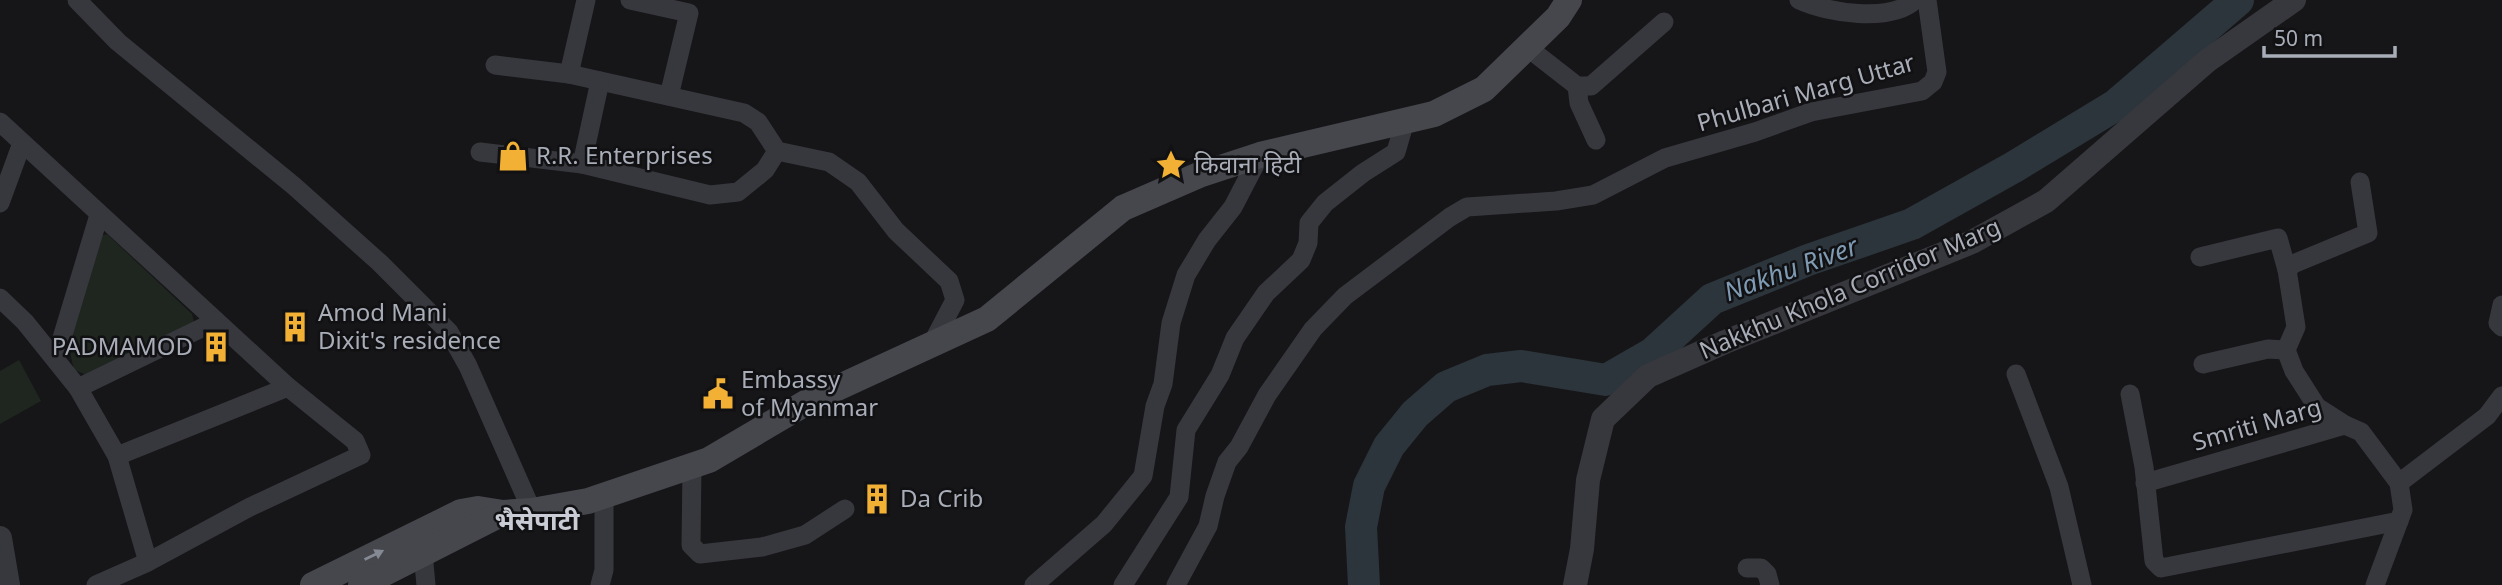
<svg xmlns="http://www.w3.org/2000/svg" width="2502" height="585" font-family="'Noto Sans','Noto Sans Devanagari',sans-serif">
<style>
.green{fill:#1e261f}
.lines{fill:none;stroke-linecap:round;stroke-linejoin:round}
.river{stroke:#2c353c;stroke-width:32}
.minor{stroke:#37383d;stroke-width:19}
.tertiary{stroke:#37383d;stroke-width:24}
.secondary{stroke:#45474d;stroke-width:26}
.oneway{fill:#858993}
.labels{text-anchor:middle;stroke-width:5;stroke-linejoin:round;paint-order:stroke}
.street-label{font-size:24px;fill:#a8adb8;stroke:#111113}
.poi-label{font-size:24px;fill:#a8adb8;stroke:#111113;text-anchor:start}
.water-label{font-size:26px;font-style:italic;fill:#7f9bb3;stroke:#111113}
.neighbourhood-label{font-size:26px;font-weight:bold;fill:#c9ccd4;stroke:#111113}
</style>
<rect width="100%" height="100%" fill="#161618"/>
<g class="green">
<path d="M107,234L192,314L194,322L87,375L74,370L68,344L100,236Z"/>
<path d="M19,360L41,401L0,424V371Z"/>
</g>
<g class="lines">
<path class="river" d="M1364,585L1361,527L1369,486L1389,446L1415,414L1446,387L1487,370L1521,366L1606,380L1653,353L1712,299L1808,260L1912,224L2014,167L2116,105L2238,0"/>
<g class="minor">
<path d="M77,0L118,42L294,186L380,263L449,332L468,366L532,511"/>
<path d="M630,0L689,13L669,96"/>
<path d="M1799,0C1827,13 1891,23 1915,0"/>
<path d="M1527,47L1577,86H1591L1664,22"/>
<path d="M495,65L569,74L744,113L758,122L777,151L829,162L858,182L896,231L949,281L955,300L933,342"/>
<path d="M569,74L586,0"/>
<path d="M1577,86L1579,103L1596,140"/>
<path d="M0,122L288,387L355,441L361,455L250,507L148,562L96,585"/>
<path d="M480,152L582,164L710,195L738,192L765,170L777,151"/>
<path d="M582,164L600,81"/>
<path d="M0,203L22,143"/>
<path d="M2200,257L2278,238L2287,270"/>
<path d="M0,298L25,322L78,388L117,456L148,562"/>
<path d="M2502,305L2498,323L2502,327"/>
<path d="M56,358L99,215"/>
<path d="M2203,364L2268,349L2286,350"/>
<path d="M2016,374L2059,487L2082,585"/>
<path d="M78,388L216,321"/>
<path d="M2130,394L2144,467L2154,561L2161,568L2399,521"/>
<path d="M2345,425L2317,407L2294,371L2286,350L2296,327L2287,270L2293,264L2368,233L2360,182"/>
<path d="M117,456L288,387"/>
<path d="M692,466L691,545L700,554L762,547L805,535L845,509"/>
<path d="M2145,483L2345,425L2361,432L2399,483"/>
<path d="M423,553L426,585"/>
<path d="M1747,568H1761L1767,574L1770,585"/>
<path d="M600,585L604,570V496"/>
<path d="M1034,585L1104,524L1143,476L1155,406L1163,384L1171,323L1186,275L1207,240L1233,207L1260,155"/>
<path d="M1123,585L1179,497L1186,430L1220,375L1235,338L1266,293L1301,260L1308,243L1309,223L1325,203L1363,173L1396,152L1405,121"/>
<path d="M1176,585L1208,526L1215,496L1227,462L1239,447L1267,395L1313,329L1345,296L1450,217L1467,207L1556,201L1593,195L1665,158L1755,132L1811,112L1922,91L1933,82L1937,72L1927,0"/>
<path d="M2375,585L2403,510L2399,483L2487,416L2502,396"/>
</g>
<g class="tertiary">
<path d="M0,538L8,585"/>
<path d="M1575,585L1582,549L1588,480L1603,419L1648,376L1725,342L1972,242L2046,201L2207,61L2294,0"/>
</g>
<g class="secondary">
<path d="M313,585L461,512L478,509L503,513L532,511L588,501L709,460L809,401L987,319L1123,208L1199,175L1260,155L1434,114L1484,89L1558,17L1569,0"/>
<path d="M361,585L503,513"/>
</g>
</g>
<defs><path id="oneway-solid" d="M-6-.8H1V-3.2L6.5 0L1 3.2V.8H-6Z" transform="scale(1.75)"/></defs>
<use class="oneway" href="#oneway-solid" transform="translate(374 555) rotate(-26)"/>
<defs>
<g id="shop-bare" transform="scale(2.415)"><path d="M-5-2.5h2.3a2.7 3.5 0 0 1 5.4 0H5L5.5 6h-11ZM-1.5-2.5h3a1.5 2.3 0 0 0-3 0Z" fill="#f2b134" stroke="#111113" stroke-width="2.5" paint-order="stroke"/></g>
<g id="sight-bare" transform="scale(2.415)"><path d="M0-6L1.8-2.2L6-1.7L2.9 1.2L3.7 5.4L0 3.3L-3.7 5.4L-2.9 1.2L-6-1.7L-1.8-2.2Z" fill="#f2b134" stroke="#111113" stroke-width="2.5" paint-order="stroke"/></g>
<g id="building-bare" transform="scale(2.415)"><path d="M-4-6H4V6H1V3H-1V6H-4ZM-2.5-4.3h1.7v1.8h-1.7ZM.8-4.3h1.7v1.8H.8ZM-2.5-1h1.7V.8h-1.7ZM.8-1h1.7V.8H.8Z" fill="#f2b134" stroke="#111113" stroke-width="2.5" paint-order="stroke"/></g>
<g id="civic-bare" transform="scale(2.415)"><path d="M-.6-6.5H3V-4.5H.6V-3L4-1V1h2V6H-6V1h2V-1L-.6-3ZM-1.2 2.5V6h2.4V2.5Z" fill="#f2b134" stroke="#111113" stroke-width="2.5" paint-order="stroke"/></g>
</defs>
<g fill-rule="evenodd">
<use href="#shop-bare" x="513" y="156"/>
<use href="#sight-bare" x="1171" y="165"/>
<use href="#building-bare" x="295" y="327"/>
<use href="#building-bare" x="216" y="347"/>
<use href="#civic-bare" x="718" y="394"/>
<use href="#building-bare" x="877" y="499"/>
</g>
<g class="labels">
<g class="street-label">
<text transform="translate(1806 93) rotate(-16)" y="8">Phulbari Marg Uttar</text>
<text transform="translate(1850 289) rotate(-23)" y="8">Nakkhu Khola Corridor Marg</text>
<text transform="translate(2257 425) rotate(-16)" y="8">Smriti Marg</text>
</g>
<g class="poi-label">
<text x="536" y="164">R.R. Enterprises</text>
<text x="1194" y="173">किवाना हिटी</text>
<text x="318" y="321">Amod Mani<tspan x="318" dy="28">Dixit's residence</tspan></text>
<text x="193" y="355" text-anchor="end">PADMAMOD</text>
<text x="741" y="388">Embassy<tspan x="741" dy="28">of Myanmar</tspan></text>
<text x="900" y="507">Da Crib</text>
</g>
<g class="water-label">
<text transform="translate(1791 269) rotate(-20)" y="9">Nakhu River</text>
</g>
<g class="neighbourhood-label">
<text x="537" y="530">भैसेपाटी</text>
</g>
</g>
<path d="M2264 46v10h131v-10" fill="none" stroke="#a8adb8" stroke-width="3.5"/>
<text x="2274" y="46" font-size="21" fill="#a8adb8" stroke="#111113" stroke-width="5" paint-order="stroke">50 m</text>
</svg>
